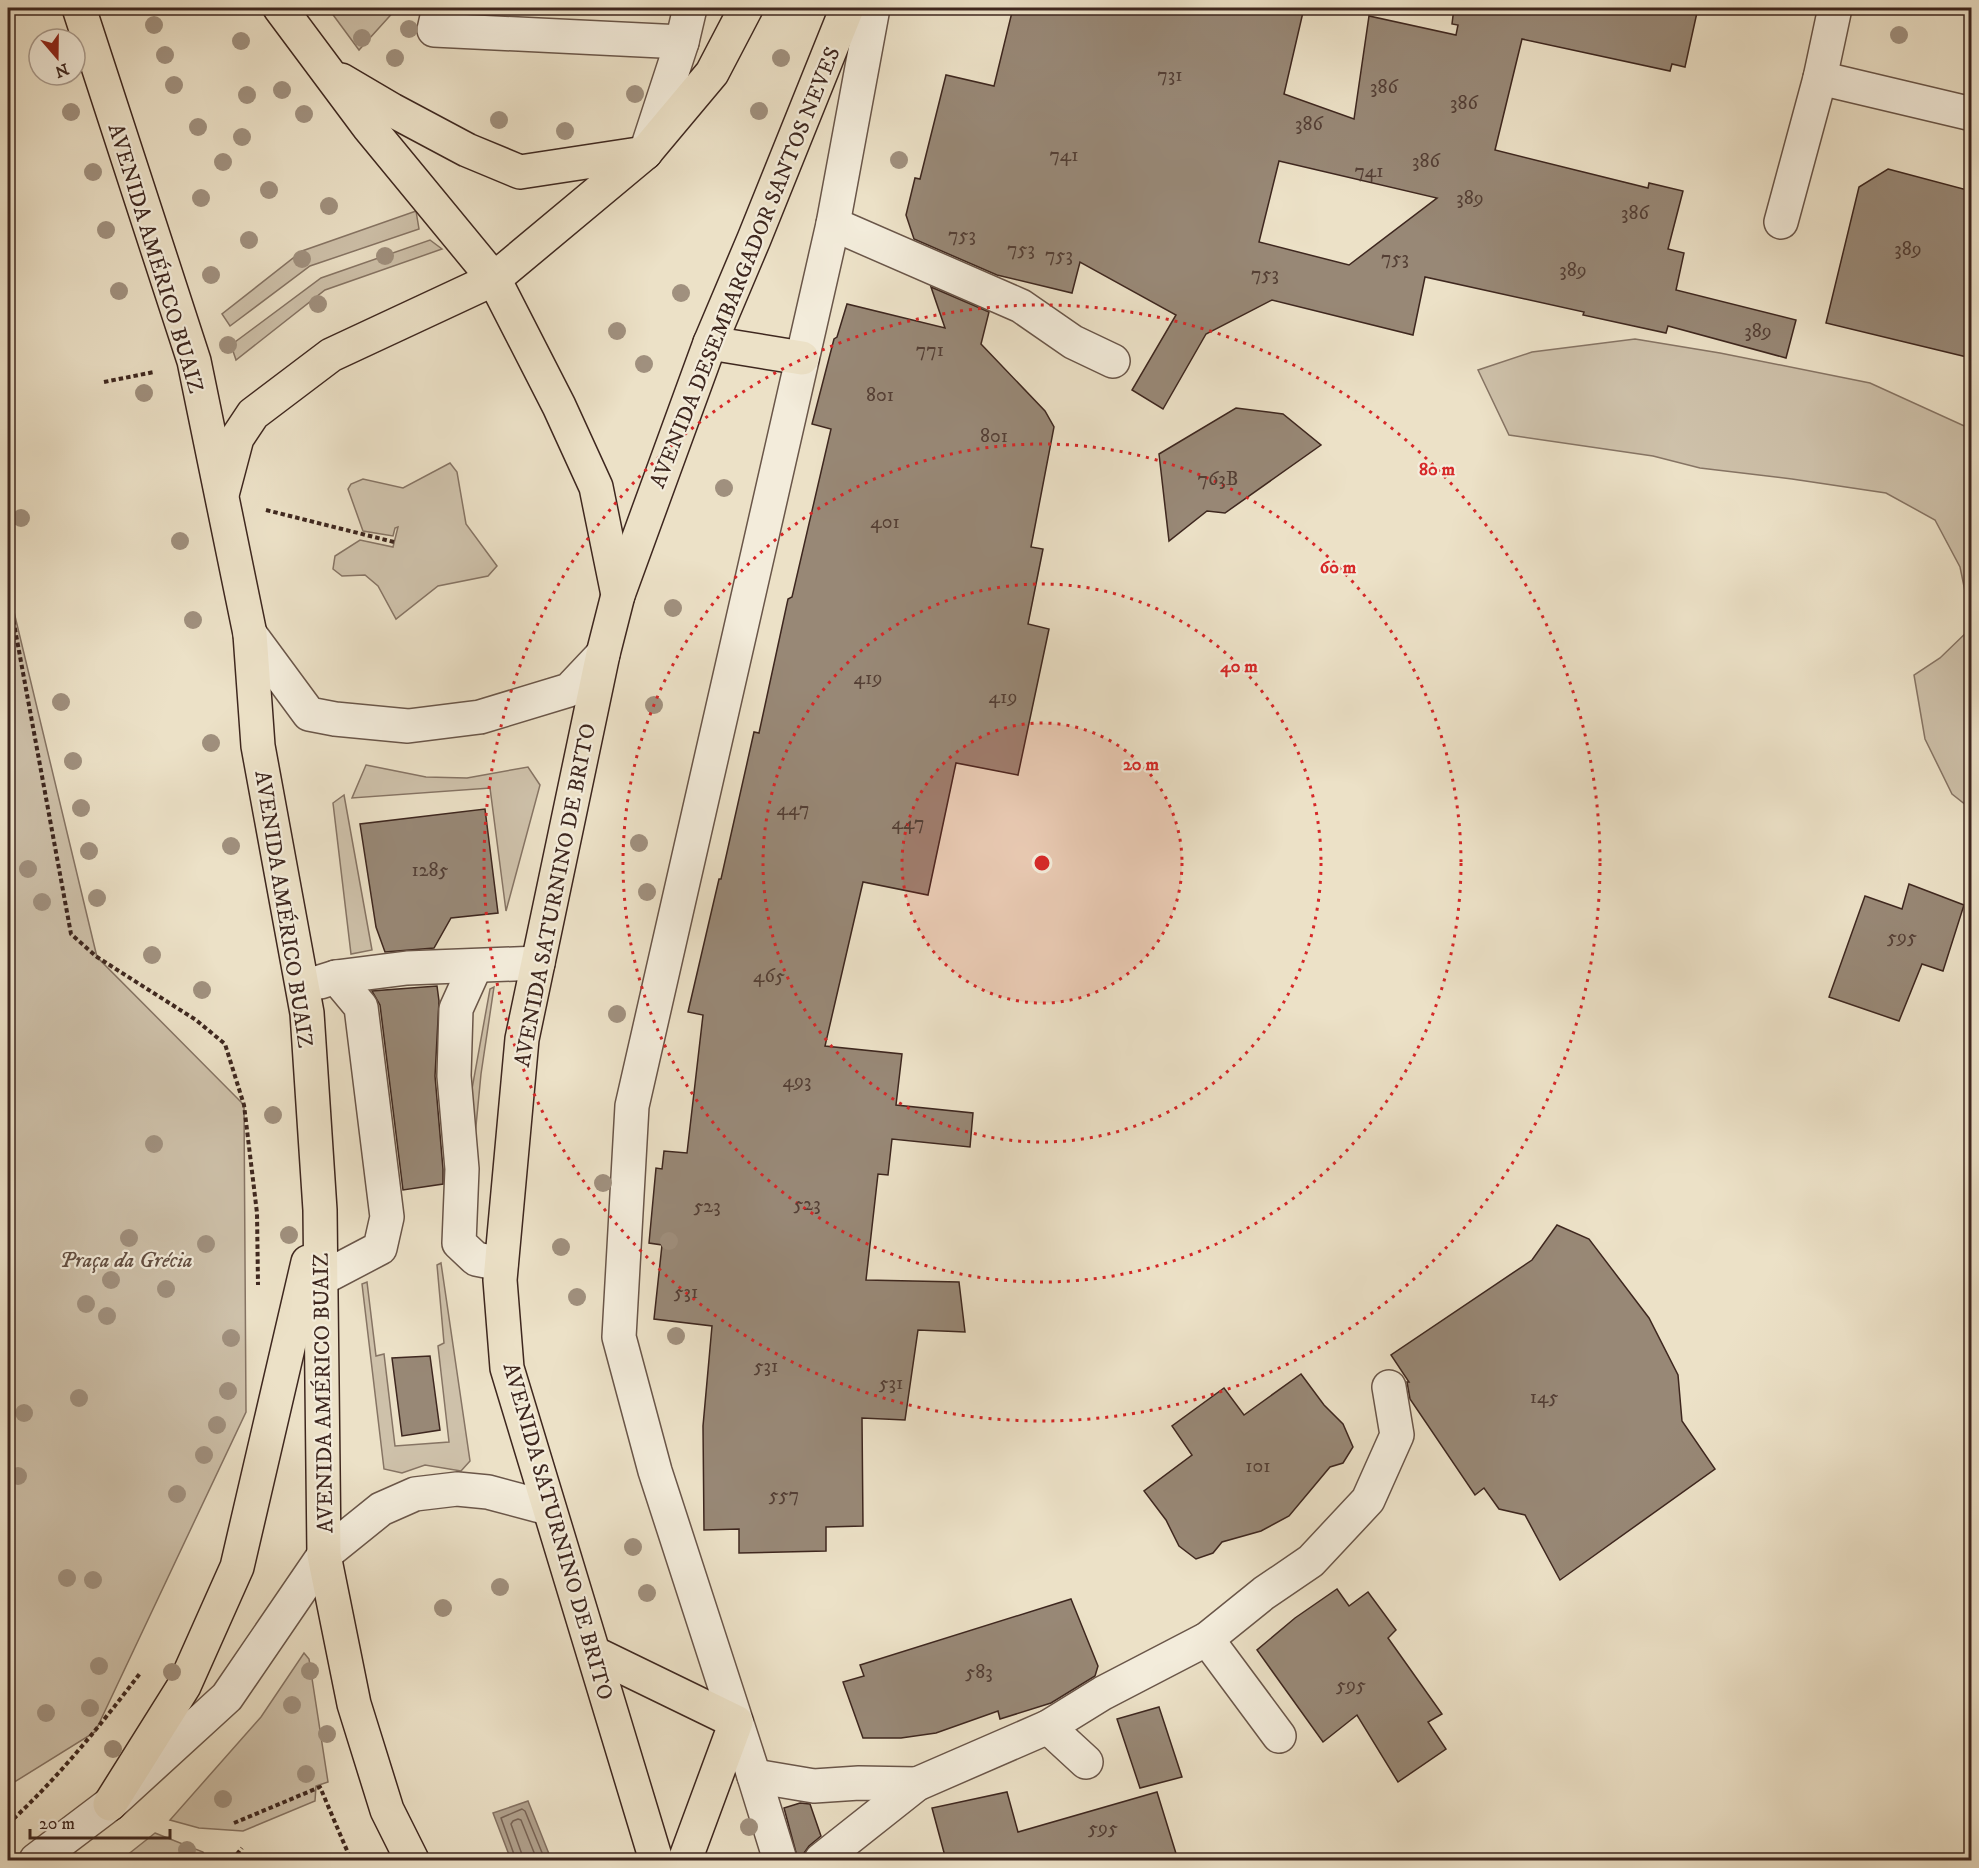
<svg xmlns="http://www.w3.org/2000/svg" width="1979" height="1868" font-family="'IM FELL DW Pica',serif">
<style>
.green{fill:#cec1aa;stroke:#867464;stroke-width:1.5}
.water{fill:#b1a28e;stroke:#837162;stroke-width:1.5}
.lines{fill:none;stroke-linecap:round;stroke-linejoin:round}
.shore{stroke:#786456;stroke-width:1.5}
.building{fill:#988876;stroke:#3e271f;stroke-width:1.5;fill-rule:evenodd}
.minor-casing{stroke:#6a5649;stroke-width:36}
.major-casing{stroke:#3e271f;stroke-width:36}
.path{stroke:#3e271f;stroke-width:4;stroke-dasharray:4.5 3;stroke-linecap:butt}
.minor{stroke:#f3ecdb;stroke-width:33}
.major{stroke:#ece1c7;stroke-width:33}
.tree{fill:#a0907e}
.ring{fill:none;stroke:#d62828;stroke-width:3;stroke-dasharray:3 6}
.labels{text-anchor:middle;stroke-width:4.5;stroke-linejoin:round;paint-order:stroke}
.number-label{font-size:20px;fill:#543f35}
.street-label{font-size:22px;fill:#3e271f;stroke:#f3ecdb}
.park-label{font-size:22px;font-style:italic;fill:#624e42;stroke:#f3ecdb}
.centre{fill:#d62828;stroke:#f3ecdb;stroke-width:3}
.ring-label{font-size:18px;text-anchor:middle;font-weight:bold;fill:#d62828;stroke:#f3ecdb;stroke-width:4.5;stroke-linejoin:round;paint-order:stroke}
</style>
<rect width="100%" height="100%" fill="#ece1c7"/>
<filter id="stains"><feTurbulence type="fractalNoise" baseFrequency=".00333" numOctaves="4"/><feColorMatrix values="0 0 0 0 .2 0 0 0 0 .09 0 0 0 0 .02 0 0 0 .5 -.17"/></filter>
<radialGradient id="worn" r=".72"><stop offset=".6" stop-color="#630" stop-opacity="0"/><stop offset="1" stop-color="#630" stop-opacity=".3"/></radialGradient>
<g class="green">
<path d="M328,8H397L359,50Z"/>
<path d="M416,211L419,229L310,266L230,326L222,314L302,251Z"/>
<path d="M430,240L442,249L325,290L236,360L231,345L321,278Z"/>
<path d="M1635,339L1720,353L1870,383L1971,429V620L1960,567L1935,520L1886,493L1792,479L1700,468L1653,456L1509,435L1478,370L1532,352Z"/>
<path d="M450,463L457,472L466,524L497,566L488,576L438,586L396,619L378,586L365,575L342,576L333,569L335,556L360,540L393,547L398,527L395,528L393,536L363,531L348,489L351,484L363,479L403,488Z"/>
<path d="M8,587L97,957L244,1105L246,1412L95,1732L8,1786Z"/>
<path d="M1971,628V809L1952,794L1925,739L1914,675L1940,658Z"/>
<path d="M366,765L426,777L467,778L528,767L540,785L506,911L490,788L352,798Z"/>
<path d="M344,795L372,950L351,954L333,803Z"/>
<path d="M494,987L481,1074L470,1188V1100L490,989Z"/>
<path d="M441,1263L470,1461L461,1471L425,1465L402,1473L384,1469L362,1284L367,1282L376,1356L384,1354L395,1446L449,1442L438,1346L444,1343L437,1265Z"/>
<path d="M304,1653L309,1659L328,1782L316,1786L315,1801L243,1831L199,1828L170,1820L261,1717Z"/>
<path d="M155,1833L203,1852L207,1860H121Z"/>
</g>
<path class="water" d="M528,1801L551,1859L547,1860H511L493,1813Z"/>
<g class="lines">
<g class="shore">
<path d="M516,1860L501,1818L522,1809L525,1811L545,1860"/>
<path d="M524,1860L511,1824L513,1821L518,1819L521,1820L537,1860"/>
</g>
</g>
<g class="building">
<path d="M1013,8H1304L1284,94L1354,119L1369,16L1456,35L1458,25L1452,24L1454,8H1698L1685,67L1672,64L1670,71L1522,39L1495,150L1648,188L1649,183L1683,191L1668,249L1684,253L1676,290L1796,320L1786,358L1668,326L1666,333L1583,315L1584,312L1425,277L1413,335L1272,300L1206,334L1163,409L1132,390L1176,315L1080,262L1072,293L997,275L914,239L906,215L915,178L920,179L946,75L994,86ZM1279,161L1437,198L1349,265L1259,242Z"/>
<path d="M1888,169L1971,191V358L1826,323L1859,187Z"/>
<path d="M931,287L989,312L981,344L1045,411L1054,427L1031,547L1043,549L1028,624L1049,629L1018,775L956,763L928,895L863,882L825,1046L902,1054L896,1105L973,1113L970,1147L892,1139L888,1175L878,1174L866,1280L959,1282L965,1332L918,1330L905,1420L862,1418L863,1526L826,1527V1551L739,1553V1529L704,1530L703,1426L712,1326L654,1319L662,1245L649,1243L656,1168L662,1169L664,1151L687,1153L703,1015L688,1012L719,879H721L754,732L759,733L788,599L792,597L831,429L812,424L834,339L837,337L847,304L945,328Z"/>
<path d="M1236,408L1283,414L1321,445L1225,513L1207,511L1169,541L1159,454Z"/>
<path d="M485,809L498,913L451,918L434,948L385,952L376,927L360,824Z"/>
<path d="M1909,884L1964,905L1943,971L1922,964L1899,1021L1829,997L1865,896L1902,909Z"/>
<path d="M437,986L439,1001L435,1076L443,1169V1184L403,1190L380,1005L372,991Z"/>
<path d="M1557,1225L1589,1239L1649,1318L1678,1375L1682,1421L1715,1469L1560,1580L1525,1515L1499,1509L1484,1488L1475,1495L1410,1399L1407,1382H1409L1391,1355L1532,1260Z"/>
<path d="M430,1356L440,1430L402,1436L392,1358Z"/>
<path d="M1301,1374L1324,1405L1343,1424L1353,1447L1343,1463L1330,1467L1289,1516L1261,1531L1222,1542L1213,1553L1196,1559L1179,1546L1166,1520L1144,1491L1192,1455L1172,1426L1224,1388L1244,1415Z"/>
<path d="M1337,1589L1349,1606L1368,1592L1396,1630L1388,1638L1442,1714L1428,1722L1446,1749L1398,1782L1357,1715L1323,1742L1257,1650L1295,1618Z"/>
<path d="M1071,1599L1098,1666L1095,1676L1051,1703L1000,1719L998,1711L936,1733L901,1738H863L843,1682L864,1676L860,1665Z"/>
<path d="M1159,1707L1182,1777L1140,1788L1117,1719Z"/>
<path d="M1007,1792L1018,1832L1157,1792L1178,1860H946L932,1808Z"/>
<path d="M800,1803L810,1804L821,1836L809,1846L804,1853L803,1860H798L784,1808Z"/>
</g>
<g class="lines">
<g class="minor-casing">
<g id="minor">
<path d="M439,8L434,30L682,42"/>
<path d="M1820,78L1972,114"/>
<path d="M646,152L682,42L690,8"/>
<path d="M1781,222L1820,78L1835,8"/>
<path d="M833,224L1021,306L1073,342L1113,361"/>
<path d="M250,634L309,714L335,719L408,726L480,717L569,690L603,654"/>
<path d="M475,967L456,1009L454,1076L462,1169L459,1243L476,1259L501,1264"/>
<path d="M320,982L336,977L407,968L538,963"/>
<path d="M321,1279L380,1248L387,1217L361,1007L336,977"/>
<path d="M1207,1639L1279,1736"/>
<path d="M1048,1727L1086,1762"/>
<path d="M754,1776L814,1786L859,1783L917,1784"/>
<path d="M36,1860L110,1804L227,1697L324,1555L381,1509L415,1494L457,1489L488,1492L548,1508"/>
<path d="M780,1860L754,1776L655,1471L619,1337L632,1106L833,224L873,8"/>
<path d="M821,1860L917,1784L1048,1727L1103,1693L1207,1639L1264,1593L1311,1561L1368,1500L1397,1435L1389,1387"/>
</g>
</g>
<g class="major-casing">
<g id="major">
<path d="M79,8L194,361L250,634L258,746L307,1013L320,1210L324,1555L354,1704L387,1810L412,1860"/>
<path d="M280,8L368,126L494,279L559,406L596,487L618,595"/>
<path d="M341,80L392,110L467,150L520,172L645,153"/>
<path d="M710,343L802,358"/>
<path d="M223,491L237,438L253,414L331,355L494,279L645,153L712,73L746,8"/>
<path d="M594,1653L736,1722L685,1860"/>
<path d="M110,1804L184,1686L237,1567L308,1262"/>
<path d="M656,1860L507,1368L500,1280L522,1039L603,654L618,595L710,343L754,239L847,8"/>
</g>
</g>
<g class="path">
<path d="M104,382L154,372"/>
<path d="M8,405L13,403"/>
<path d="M266,510L394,542"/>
<path d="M8,591L71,934L97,957L196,1020L225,1044L244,1105L257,1213L258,1285"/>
<path d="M234,1823L320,1787L351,1860"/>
<path d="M8,1824C58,1778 100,1726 141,1672"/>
<path d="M232,1860L242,1848"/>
</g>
<use href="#minor" class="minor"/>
<use href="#major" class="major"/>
</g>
<g class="tree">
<circle cx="154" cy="25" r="9"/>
<circle cx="409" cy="29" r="9"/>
<circle cx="1899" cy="35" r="9"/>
<circle cx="362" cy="38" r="9"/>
<circle cx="241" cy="41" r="9"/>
<circle cx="165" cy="55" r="9"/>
<circle cx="395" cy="58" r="9"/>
<circle cx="781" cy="58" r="9"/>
<circle cx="174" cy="85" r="9"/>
<circle cx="282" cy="90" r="9"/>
<circle cx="635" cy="94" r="9"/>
<circle cx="247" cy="95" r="9"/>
<circle cx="759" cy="111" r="9"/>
<circle cx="71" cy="112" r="9"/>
<circle cx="304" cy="114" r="9"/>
<circle cx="499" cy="120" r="9"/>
<circle cx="198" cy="127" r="9"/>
<circle cx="565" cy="131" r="9"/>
<circle cx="242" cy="137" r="9"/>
<circle cx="899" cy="160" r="9"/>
<circle cx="223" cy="162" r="9"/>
<circle cx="93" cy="172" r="9"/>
<circle cx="269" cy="190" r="9"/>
<circle cx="201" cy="198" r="9"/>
<circle cx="329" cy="206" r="9"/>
<circle cx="106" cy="230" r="9"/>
<circle cx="249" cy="240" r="9"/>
<circle cx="385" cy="256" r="9"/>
<circle cx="302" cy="259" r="9"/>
<circle cx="211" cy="275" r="9"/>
<circle cx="119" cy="291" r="9"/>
<circle cx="681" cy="293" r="9"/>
<circle cx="318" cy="304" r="9"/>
<circle cx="617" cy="331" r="9"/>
<circle cx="228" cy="345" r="9"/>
<circle cx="644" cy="364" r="9"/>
<circle cx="144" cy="393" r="9"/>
<circle cx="724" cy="488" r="9"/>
<circle cx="21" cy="518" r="9"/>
<circle cx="180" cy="541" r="9"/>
<circle cx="673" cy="608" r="9"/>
<circle cx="193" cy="620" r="9"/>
<circle cx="61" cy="702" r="9"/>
<circle cx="654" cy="705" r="9"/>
<circle cx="211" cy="743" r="9"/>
<circle cx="73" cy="761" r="9"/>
<circle cx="81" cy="808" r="9"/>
<circle cx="639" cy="843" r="9"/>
<circle cx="231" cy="846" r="9"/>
<circle cx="89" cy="851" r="9"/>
<circle cx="28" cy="869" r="9"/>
<circle cx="647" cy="892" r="9"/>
<circle cx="97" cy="898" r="9"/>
<circle cx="42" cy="902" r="9"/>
<circle cx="152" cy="955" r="9"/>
<circle cx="202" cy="990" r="9"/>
<circle cx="617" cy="1014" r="9"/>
<circle cx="273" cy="1115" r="9"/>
<circle cx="154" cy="1144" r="9"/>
<circle cx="603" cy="1183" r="9"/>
<circle cx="289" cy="1235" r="9"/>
<circle cx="129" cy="1238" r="9"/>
<circle cx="669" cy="1241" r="9"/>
<circle cx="206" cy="1244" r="9"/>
<circle cx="561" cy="1247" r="9"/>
<circle cx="111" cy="1280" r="9"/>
<circle cx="166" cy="1289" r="9"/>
<circle cx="577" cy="1297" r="9"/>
<circle cx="86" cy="1304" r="9"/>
<circle cx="107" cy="1316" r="9"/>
<circle cx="676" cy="1336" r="9"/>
<circle cx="231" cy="1338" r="9"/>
<circle cx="228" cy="1391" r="9"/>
<circle cx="79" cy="1398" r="9"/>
<circle cx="24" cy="1413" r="9"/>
<circle cx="217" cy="1425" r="9"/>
<circle cx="204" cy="1455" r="9"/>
<circle cx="18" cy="1476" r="9"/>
<circle cx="177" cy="1494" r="9"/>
<circle cx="633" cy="1547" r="9"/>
<circle cx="67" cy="1578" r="9"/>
<circle cx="93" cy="1580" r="9"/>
<circle cx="500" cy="1587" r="9"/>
<circle cx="647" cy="1593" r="9"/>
<circle cx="443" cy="1608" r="9"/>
<circle cx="99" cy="1666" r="9"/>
<circle cx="310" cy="1671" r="9"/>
<circle cx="172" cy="1672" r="9"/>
<circle cx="292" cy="1705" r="9"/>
<circle cx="90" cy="1708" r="9"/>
<circle cx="46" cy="1713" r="9"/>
<circle cx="327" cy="1734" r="9"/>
<circle cx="113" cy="1749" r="9"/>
<circle cx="306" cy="1774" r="9"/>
<circle cx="223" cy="1799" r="9"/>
<circle cx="749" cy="1827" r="9"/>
<circle cx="187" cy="1850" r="9"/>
</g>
<circle cx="1042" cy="863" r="140" fill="#d62828" fill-opacity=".12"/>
<g class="ring">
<circle cx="1042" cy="863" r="140"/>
<circle cx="1042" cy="863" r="279"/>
<circle cx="1042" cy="863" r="419"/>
<circle cx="1042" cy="863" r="558"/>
</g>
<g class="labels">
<g class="number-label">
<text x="1170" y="81">731</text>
<text x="1384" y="93">386</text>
<text x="1464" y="109">386</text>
<text x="1309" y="130">386</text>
<text x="1064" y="161">741</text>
<text x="1426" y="167">386</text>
<text x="1369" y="177">741</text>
<text x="1470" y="204">389</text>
<text x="1635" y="219">386</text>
<text x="962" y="241">753</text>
<text x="1021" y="255">753</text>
<text x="1908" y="255">389</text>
<text x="1059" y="261">753</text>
<text x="1395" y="264">753</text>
<text x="1573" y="276">389</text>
<text x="1265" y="280">753</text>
<text x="1758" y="337">389</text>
<text x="930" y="356">771</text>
<text x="880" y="401">801</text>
<text x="994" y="442">801</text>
<text x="1218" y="485">763B</text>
<text x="885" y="528">401</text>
<text x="868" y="684">419</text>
<text x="1003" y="703">419</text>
<text x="793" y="815">447</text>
<text x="908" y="829">447</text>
<text x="430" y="876">1285</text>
<text x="1902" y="943">595</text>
<text x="769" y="982">465</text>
<text x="797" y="1087">493</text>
<text x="807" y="1210">523</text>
<text x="707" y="1212">523</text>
<text x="686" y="1298">531</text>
<text x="766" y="1372">531</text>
<text x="891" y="1389">531</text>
<text x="1544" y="1403">145</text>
<text x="1258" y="1472">101</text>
<text x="784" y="1501">557</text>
<text x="979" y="1678">583</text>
<text x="1351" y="1691">595</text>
<text x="1103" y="1834">595</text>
</g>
<g class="street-label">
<text transform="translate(157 258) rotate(73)" y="8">AVENIDA AMÉRICO BUAIZ</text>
<text transform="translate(744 267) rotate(-68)" y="8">AVENIDA DESEMBARGADOR SANTOS NEVES</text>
<text transform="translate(554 895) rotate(-79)" y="8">AVENIDA SATURNINO DE BRITO</text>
<text transform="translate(285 909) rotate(81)" y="8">AVENIDA AMÉRICO BUAIZ</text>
<text transform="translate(322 1393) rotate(-91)" y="8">AVENIDA AMÉRICO BUAIZ</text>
<text transform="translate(559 1531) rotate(74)" y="8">AVENIDA SATURNINO DE BRITO</text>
</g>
<g class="park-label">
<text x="126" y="1267">Praça da Grécia</text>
</g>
</g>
<circle cx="1042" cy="863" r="9" class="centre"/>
<g class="ring-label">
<text x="1437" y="475">80 m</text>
<text x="1338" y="573">60 m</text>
<text x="1239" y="672">40 m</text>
<text x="1141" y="770">20 m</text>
</g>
<rect width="1979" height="1868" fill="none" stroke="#ece1c7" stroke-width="30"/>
<rect x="9" y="9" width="1961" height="1850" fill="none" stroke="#3e271f" stroke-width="3"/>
<rect x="15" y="15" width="1949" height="1838" fill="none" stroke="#3e271f" stroke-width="1.5"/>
<g transform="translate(57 57) rotate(160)"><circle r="28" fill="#f3ecdb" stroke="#ab9d90" stroke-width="1.5"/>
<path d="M0-4.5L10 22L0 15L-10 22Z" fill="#8f2418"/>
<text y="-9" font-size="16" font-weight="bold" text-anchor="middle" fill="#3e271f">N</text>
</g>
<path d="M30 1829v9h140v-9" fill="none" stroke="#3e271f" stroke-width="3"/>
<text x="39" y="1829" font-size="18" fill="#3e271f" stroke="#f3ecdb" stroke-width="4.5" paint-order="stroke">20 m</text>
<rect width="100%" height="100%" filter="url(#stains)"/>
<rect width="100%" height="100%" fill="url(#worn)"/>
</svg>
